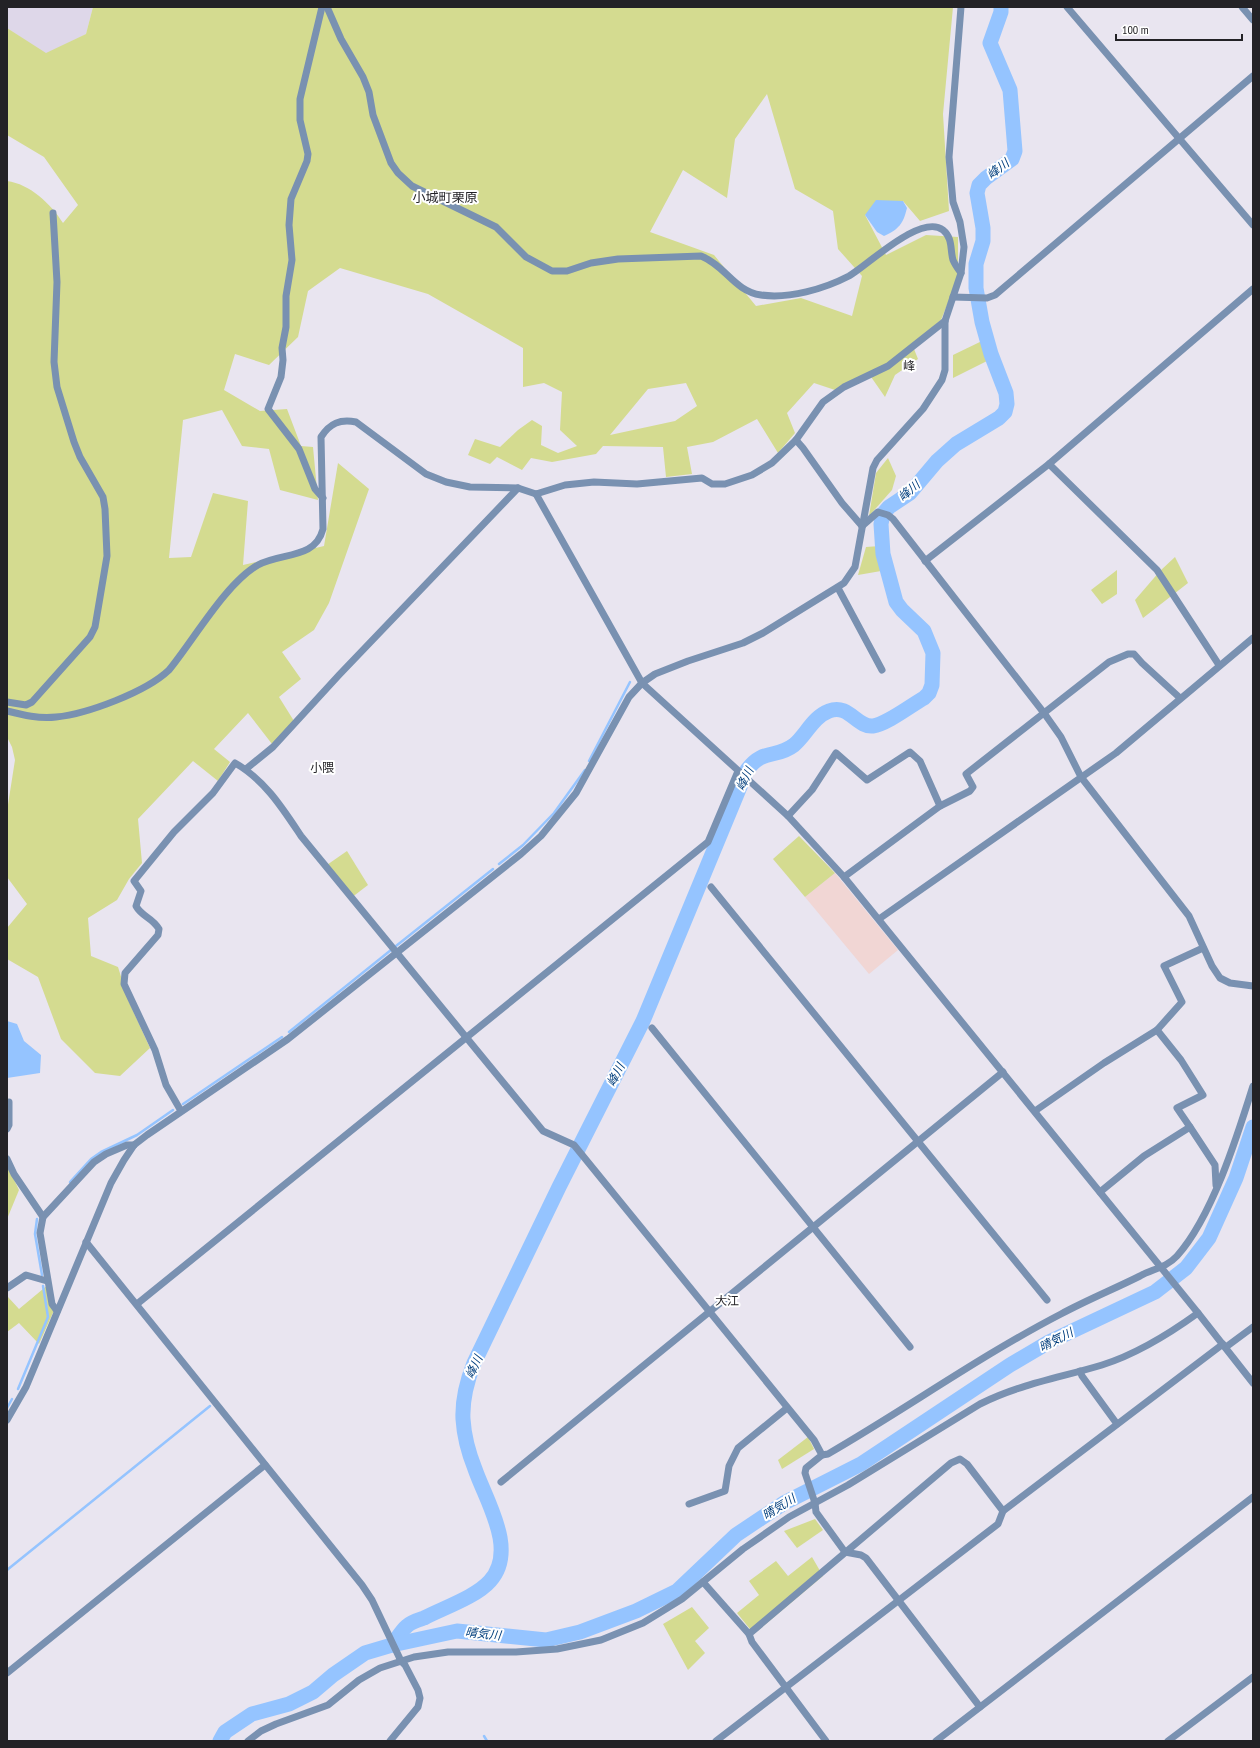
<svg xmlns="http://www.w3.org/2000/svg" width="1260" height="1748" font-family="'PT Sans Narrow','Noto Sans JP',sans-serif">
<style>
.commercial{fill:#f1d6d4}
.built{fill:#ded7e9}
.green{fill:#d4db90;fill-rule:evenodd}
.water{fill:#95c4ff}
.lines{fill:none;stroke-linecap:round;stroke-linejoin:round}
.stream{stroke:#95c4ff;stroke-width:2.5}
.river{stroke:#95c4ff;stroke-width:15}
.street{stroke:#7991b1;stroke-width:7}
.labels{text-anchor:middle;stroke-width:4;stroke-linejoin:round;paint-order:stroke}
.water-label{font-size:12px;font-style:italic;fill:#003e7d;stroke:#fff}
.neighbourhood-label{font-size:12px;fill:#232226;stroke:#fff}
.quarter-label{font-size:13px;fill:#232226;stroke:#fff}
</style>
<rect width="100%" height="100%" fill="#e9e5f0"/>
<path class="commercial" d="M835,873L898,950L869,974L805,897Z"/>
<path class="built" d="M7,7H93L86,34L46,54L7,28Z"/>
<g class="green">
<path d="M93,7H953L943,114L949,211L920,221L903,201L865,215L886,255L926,235L958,237V278L941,320L912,344L918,359L895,375L885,397L869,374L835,390L814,383L787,413L795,433L778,453L757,419L713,442L687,447L692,474L666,477L663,447L603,446L596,454L552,462L531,458L522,470L497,457L490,464L468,455L475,439L500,447L518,430L532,420L542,426L541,445L558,453L577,446L560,430L562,392L544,383L523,387V348L428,294L340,268L308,291L298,337L269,365L235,354L224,390L260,411L287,409L301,446L313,447L318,500L280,490L269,449L242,446L222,410L183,420L169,558L191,557L213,493L248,501L243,565L324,546L338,463L369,489L329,603L314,630L282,652L301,679L279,697L294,721L272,744L248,713L214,749L230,762L218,781L193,761L138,819L142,863L129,879L117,900L88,918L91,956L118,967L129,1002L150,1048L120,1076L95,1073L61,1039L38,977L7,959V928L27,904L7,877V811L15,760L12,747L7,737V181C30,184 51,204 63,223L78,205L44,157L7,135V28L46,53L86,34ZM767,94L795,189L833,211L838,249L862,276L852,316L801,298L756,306L714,255L650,232L683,170L727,198L735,139ZM686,383L697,406L675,421L610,435L648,389Z"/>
<path d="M984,340L989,360L953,378V355Z"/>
<path d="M888,458L896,476L892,490L869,516L876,473Z"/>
<path d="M880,546L881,571L858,575L866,547Z"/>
<path d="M1175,557L1188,583L1143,618L1135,600L1160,571Z"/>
<path d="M1117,570V594L1102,604L1091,590Z"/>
<path d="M799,836L835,873L805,897L773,859Z"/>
<path d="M347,851L368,885L351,898L324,867Z"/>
<path d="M7,1165L19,1190L7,1219Z"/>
<path d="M49,1284L56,1306L39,1344L19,1323L7,1332V1298L8,1297L19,1309Z"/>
<path d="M808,1437L814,1449L782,1469L778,1460Z"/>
<path d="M815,1519L823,1530L797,1548L784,1531Z"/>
<path d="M812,1557L823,1576L754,1634L737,1613L759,1595L749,1581L776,1561L788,1576Z"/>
<path d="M692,1607L709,1628L695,1641L705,1653L688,1670L663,1624Z"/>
</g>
<g class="water">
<path d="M876,200L903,201L907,208C903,224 899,229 884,236L877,232L865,215Z"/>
<path d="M7,1021L17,1024L24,1041L41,1055L40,1073L7,1078Z"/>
</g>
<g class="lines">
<g class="stream">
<path d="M589,761L630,682"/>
<path d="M499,864L523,845L554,813L585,770"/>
<path d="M396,946L493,869"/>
<path d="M289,1032L391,950"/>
<path d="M183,1104L282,1037"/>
<path d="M70,1182L91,1159L101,1152L137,1135L173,1110"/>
<path d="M37,1219L35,1234L42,1275"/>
<path d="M18,1389L48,1317L43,1286"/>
<path d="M7,1408L12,1399"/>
<path d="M7,1570L210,1406"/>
<path d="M484,1736L487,1741"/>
</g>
<g class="river">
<path d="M392,1645C397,1639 401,1631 407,1626C411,1622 418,1620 424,1618C443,1608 476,1597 490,1581C518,1550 486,1501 475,1469C469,1454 464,1436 463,1419C462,1399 467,1381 474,1363L559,1187L643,1021L747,770C763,748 776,759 794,745C806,735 813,717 829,711C849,703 857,728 873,726C887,724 910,706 924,698L929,693L932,685L933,653L924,631L902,610L896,602L883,554L881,524L883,514L889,507L910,493L937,461L956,444L999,418L1005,412L1007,404L1006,393L991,354L982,322L976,288V264L983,241V228L977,193L979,185L986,178L1012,159L1015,151L1010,90L990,43L1001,12V7"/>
<path d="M220,1741L225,1732L252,1714L289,1704L313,1692L333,1675L365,1653L392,1645L457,1631L546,1640L580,1632L636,1611L677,1591L736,1535L784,1503L861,1464L1010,1365L1049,1342L1155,1292L1186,1268L1209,1238L1236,1178L1253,1127"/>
</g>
<g class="street">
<path d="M322,7L300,99V120L308,154L307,161L291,199L289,225L292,260L286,296V327L282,348L283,360L281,377L268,409L299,449L315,489L323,498"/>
<path d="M327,7L341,39L363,77L369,92L373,115L391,163L398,173L412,186L496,227L526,257L552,271H567L591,263L618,259L701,256C726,266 734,291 761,295C789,299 824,289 849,276C868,265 921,213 943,230C953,238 950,250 953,260C955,265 958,269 961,273"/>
<path d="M1067,7L1253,225"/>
<path d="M1242,7L1253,20"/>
<path d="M953,297L987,298L995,295L1253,76"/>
<path d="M796,440L803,448L842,503L862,526"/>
<path d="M1049,464L1157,570L1219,665"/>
<path d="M536,494L642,683L788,816L844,877L1198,1313L1253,1383"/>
<path d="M862,526L878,512L888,515L893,519L1044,713L1061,737L1081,777L1189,916L1212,966L1220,978L1230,983L1253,986"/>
<path d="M925,561L1049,464L1253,289"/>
<path d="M838,588L882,670"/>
<path d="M7,702L26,705L32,702L90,637L95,627L107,556L105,509L103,497L80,457L74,442L57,387L54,362L57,282L53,213"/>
<path d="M7,711C23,715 39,719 56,717C87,714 146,692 169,670C193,641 226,583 258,565C281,552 315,560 323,529L321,437C330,423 340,419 356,422L426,474L446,482L470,487L518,488L536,494L565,485L594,482L637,484L702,478L712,484H725L752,475L772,463L796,440L823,402L844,387L888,366L945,321"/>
<path d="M246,769L273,747L339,675L518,488"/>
<path d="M788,816L812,790L836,753L867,780L910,752L920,761L940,806"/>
<path d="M844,877L940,806L970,791L973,787L966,774L1109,662L1128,654H1134L1142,663L1180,698"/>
<path d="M711,887L1047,1300"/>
<path d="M879,919L1116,753L1253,638"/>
<path d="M652,1028L910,1347"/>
<path d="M181,1111L166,1085L155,1050L124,984L125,973L158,935L159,929C152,917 142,917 136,906L141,891L134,881L174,832L213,793L235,763C265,780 283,809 301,836L543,1131L574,1145L814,1440L822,1455L806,1468L805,1473L815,1503L816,1512L845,1552L861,1555L866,1558L980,1707"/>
<path d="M1035,1111L1104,1063L1157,1030L1182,1002L1164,966L1203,948"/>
<path d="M1190,1127L1215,1165L1216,1185"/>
<path d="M7,1129L9,1125V1102"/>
<path d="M7,1159L14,1174L43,1217"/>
<path d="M1100,1192L1144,1156L1190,1127L1177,1108L1203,1095L1181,1060L1157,1030"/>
<path d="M86,1242L362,1585L372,1600L401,1661L405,1665L418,1690L420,1698L418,1707L390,1741"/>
<path d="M7,1288L26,1275L47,1281"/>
<path d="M137,1304L708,842L738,771"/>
<path d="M57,1311L52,1304L40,1233L43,1217L94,1162L106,1154L127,1145H134"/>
<path d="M1226,1347L1253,1327"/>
<path d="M1080,1371L1082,1376L1117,1424"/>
<path d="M7,1420L26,1387L111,1183L124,1160L134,1145L147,1135L288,1039L521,854L541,836L576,793L629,697L642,683L655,674L688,661L743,643L763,633L844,583L855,567L873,468L877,460L923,409L942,380L945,370V321L961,273L964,247L960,222L953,202L949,157L961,7"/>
<path d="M822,1455L828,1454C906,1409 980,1356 1061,1314C1087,1300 1114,1289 1140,1276C1152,1269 1166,1268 1177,1256C1212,1217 1237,1137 1253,1086"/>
<path d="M501,1482L1003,1072"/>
<path d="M689,1504L725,1491L729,1466L738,1448L787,1408"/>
<path d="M703,1582L749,1634"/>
<path d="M7,1673L265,1465"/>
<path d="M248,1741L261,1731L276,1724L328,1705L359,1680L380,1668L414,1657L448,1652H516L557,1649L601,1640L643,1623L682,1599L743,1549L789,1517L848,1485L980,1404C1020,1384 1059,1378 1102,1365C1137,1354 1169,1334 1198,1313"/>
<path d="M716,1741L998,1524L1003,1511L1223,1344"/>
<path d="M826,1741L752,1642L749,1634L951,1463L960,1459L967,1464L1003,1511"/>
<path d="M936,1741L1253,1497"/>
<path d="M1168,1741L1253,1677"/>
</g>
</g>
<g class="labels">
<g class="water-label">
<text transform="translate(998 169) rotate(-38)" y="4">峰川</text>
<text transform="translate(909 491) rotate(-40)" y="4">峰川</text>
<text transform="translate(745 779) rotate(-64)" y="4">峰川</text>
<text transform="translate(616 1075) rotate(-63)" y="4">峰川</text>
<text transform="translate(1056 1340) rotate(-27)" y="4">晴気川</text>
<text transform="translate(474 1367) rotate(-66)" y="4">峰川</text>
<text transform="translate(779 1507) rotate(-32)" y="4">晴気川</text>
<text transform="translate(483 1634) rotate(6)" y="4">晴気川</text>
</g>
<g class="neighbourhood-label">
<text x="909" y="370">峰</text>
<text x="322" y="772">小隈</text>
<text x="727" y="1305">大江</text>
</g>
<g class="quarter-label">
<text x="445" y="202">小城町栗原</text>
</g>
</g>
<rect width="1260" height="1748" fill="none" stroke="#232226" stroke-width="16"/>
<path d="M1116 34v6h126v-6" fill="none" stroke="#232226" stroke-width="2"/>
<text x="1122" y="34" font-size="12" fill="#232226" stroke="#ffffff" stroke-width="3" paint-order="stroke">100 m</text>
</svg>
